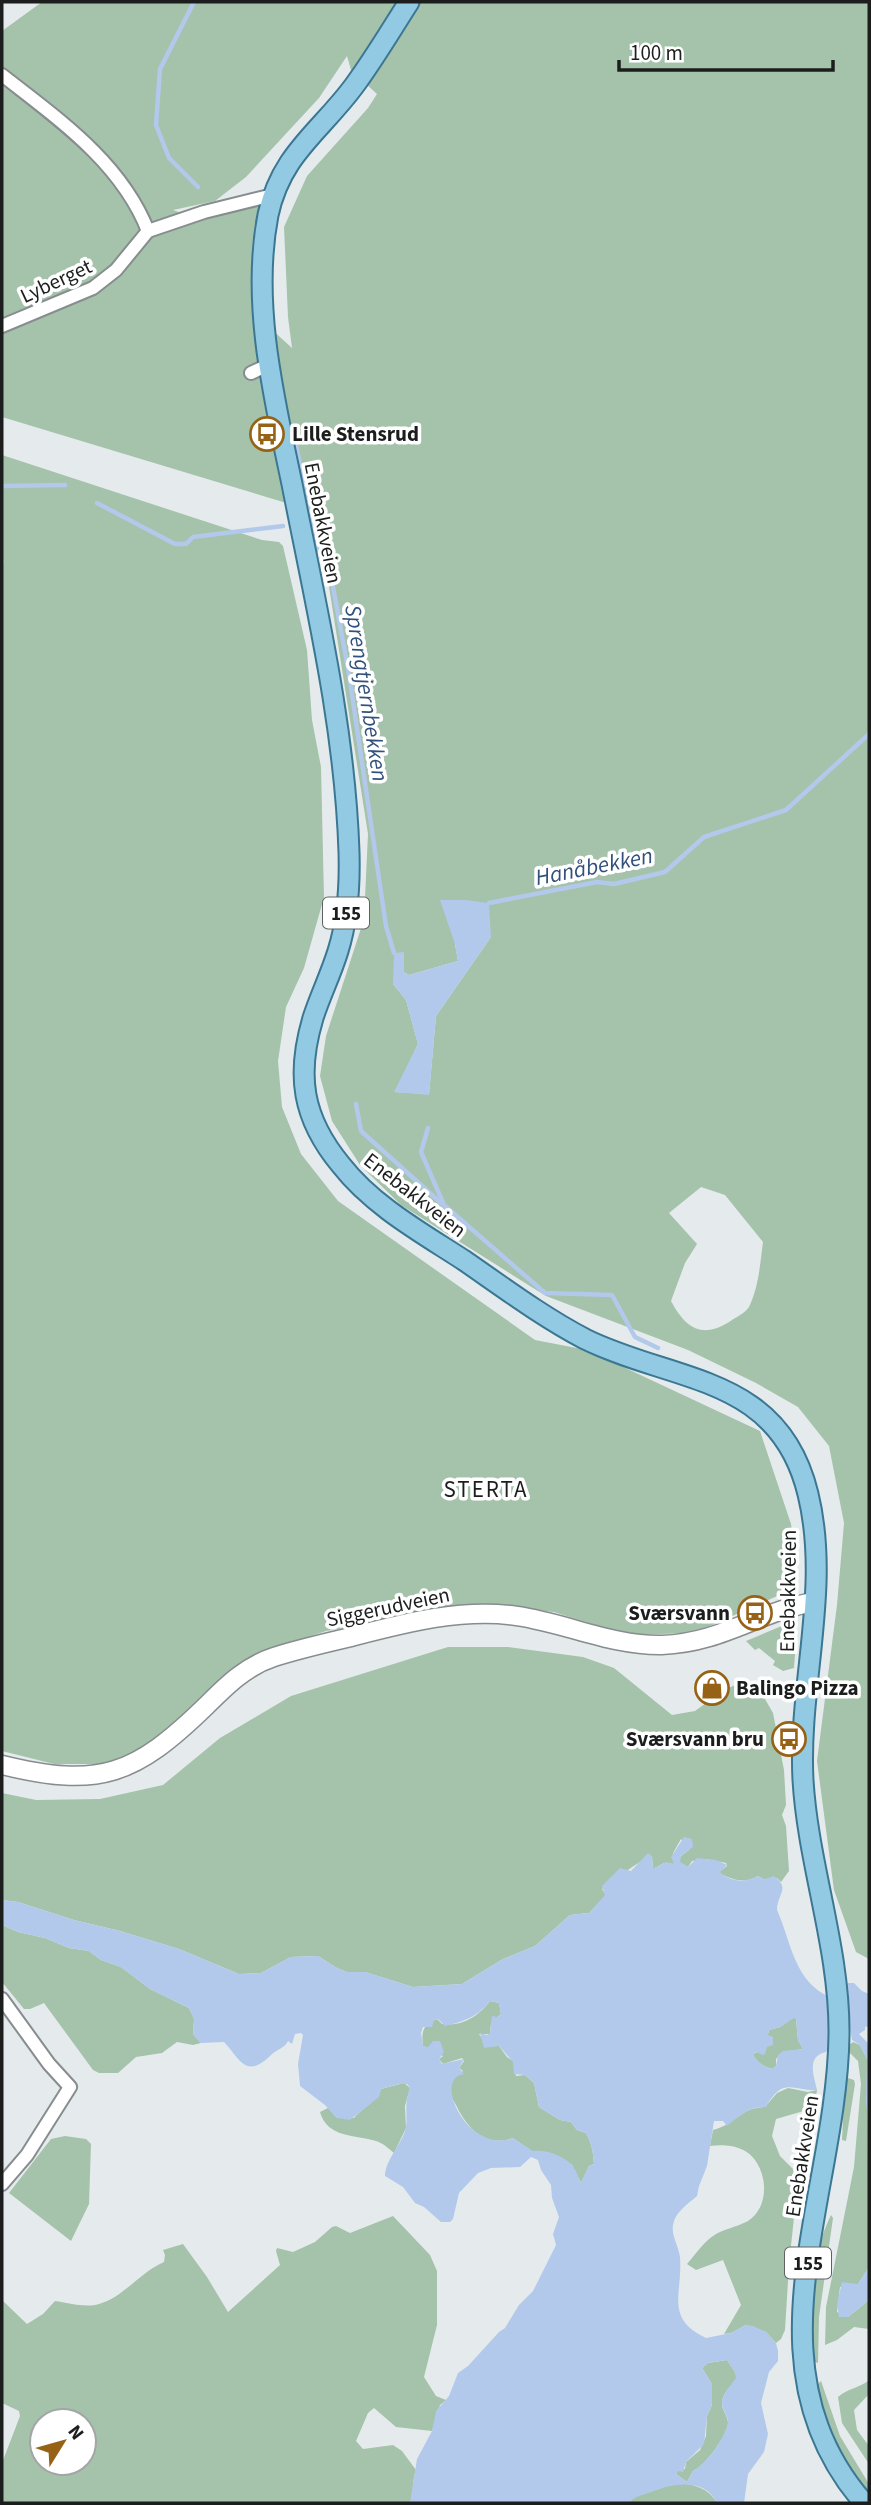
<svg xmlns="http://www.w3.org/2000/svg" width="871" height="2505" font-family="'Source Sans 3',sans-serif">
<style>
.green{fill:#a5c2ab;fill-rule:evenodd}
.water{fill:#b2c9eb;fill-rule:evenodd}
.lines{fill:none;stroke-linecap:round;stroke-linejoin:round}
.stream{stroke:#b2c9eb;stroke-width:4.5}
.street-casing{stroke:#878d8e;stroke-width:16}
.secondary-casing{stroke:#878d8e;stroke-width:21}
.primary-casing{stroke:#3b7792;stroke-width:23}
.street{stroke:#fff;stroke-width:12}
.secondary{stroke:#fff;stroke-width:18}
.primary{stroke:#93cae3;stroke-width:19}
.labels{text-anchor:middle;stroke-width:7;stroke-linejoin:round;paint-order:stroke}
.shield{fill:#fff;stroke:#606262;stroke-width:2}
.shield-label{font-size:19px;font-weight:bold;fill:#1c1e1e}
.street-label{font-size:21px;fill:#1c1e1e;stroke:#fff}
.poi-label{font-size:21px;font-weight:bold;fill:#1c1e1e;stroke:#fff;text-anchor:start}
.water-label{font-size:23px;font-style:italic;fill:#31507c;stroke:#fff}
.neighbourhood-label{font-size:23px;letter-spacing:2px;fill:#1c1e1e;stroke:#fff}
</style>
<rect width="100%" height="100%" fill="#e5ebec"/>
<g class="green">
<path d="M42,2H869V1959L856,1952L834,1890L817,1761L837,1605L844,1523L829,1446L798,1407L756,1383L688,1350L546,1296L401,1205L360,1165L332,1121L320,1076L326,1036L364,919L368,834L316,504L313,511L2,417V31ZM347,56L351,70L377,94L368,108L307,176L284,227L288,317L292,348L270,328L269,187C241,214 211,225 173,210L215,201L246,177L319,98ZM491,937L436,1016L429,1094L395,1092L418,1044L406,1000L393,984L404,952V972L409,975L458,961L455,944ZM701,1187L725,1195L763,1242C760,1264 759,1286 749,1307C745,1313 738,1316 732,1320C703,1340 686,1329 671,1301L685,1263L697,1244L669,1213Z"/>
<path d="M2,455L262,540L279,542L283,546L307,650L312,720L321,767L324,897L304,968L286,1007L278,1061L282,1107L301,1154L338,1201L535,1340L587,1350L760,1431L791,1524L795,1555L786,1592L783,1578L784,1593L694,1633L627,1635L554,1612L478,1604L326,1631L252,1656L161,1736L137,1753L101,1764H54L2,1751Z"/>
<path d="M791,1622L797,1627L794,1668L783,1671L773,1665L775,1661L759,1648L755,1650L746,1641Z"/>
<path d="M448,1647H508L583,1657L614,1668L672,1715L695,1711L724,1690L742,1682L751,1685L765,1699L773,1713L784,1770L786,1805L782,1815L786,1826L789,1871L781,1882L777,1878L765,1880L758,1876C744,1884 735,1880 720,1874L719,1872L727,1866L726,1863L706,1859L692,1861L688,1867L679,1862L681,1856L689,1850L681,1839L673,1853L674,1864L664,1863L653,1869L652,1856C635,1863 618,1878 602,1889L606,1895L589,1913L570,1915L535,1946L503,1959L462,1984L413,1987L365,1972H347L337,1968L318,1956L291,1957L261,1973L239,1974L179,1949L120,1931L74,1920L18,1902L2,1900V1793L36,1800L100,1799L163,1785L220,1738L291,1696Z"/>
<path d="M2,1925L18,1932L45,1938L69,1948L89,1951L101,1960L121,1967L150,1989L189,2008L194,2019L193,2034L201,2043L193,2045L177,2042L162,2053L136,2057L118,2073H99L93,2070L44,2003L30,2009H24L2,1982Z"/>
<path d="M490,2001L499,2003L501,2014L491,2023L490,2034H479L487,2046H499L507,2057L513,2061L516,2076L525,2075L534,2083L539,2107L560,2120L571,2122L577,2130L586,2133C592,2144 593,2152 594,2164L589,2166L581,2183L572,2165L560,2157L533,2152L513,2138C485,2148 467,2128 456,2105C452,2098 448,2091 451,2083C453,2078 459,2074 463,2071L459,2068L464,2061L462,2058L443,2064L439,2059L443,2056L423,2046C421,2031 423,2025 437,2019L442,2024C462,2027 479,2016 490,2001Z"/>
<path d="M794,2017L796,2019L798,2040L803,2049L783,2052L776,2059V2066L773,2069C765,2068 755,2061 753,2054C773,2044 764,2050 769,2030L780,2027Z"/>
<path d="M853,2042L860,2045L867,2059L869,2267L858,2284L840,2287L837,2312L848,2317L869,2300V2329L854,2327L837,2340L825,2345L826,2307L854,2167L861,2084L858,2061L848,2051V2046Z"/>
<path d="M845,2077L854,2080L855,2084L846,2141L842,2140Z"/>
<path d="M404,2083L410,2088L405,2106L406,2128L394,2153C389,2149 383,2143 376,2141C356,2135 327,2138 320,2112L328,2108L337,2118H354C362,2108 378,2101 381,2089Z"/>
<path d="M788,2088L808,2092L817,2090L814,2108L776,2119L772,2136L780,2156L793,2169L796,2198L789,2265L785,2330L781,2339L776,2343L766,2332L746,2325L731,2333L724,2334L741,2305L723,2260L696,2270L687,2264C695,2255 703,2243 713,2236C723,2229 737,2227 748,2221C767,2209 768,2181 757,2163C747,2146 727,2144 710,2146L713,2130C737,2124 739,2108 765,2107L777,2093Z"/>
<path d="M65,2136L86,2139L91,2144L89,2204L71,2241L9,2193L51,2139Z"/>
<path d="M831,2215L833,2218L819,2317L818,2363L812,2361C808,2312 809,2260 831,2215Z"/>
<path d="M393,2216L430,2255L437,2271V2325L424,2377L436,2396L446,2400L440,2405L432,2431L396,2427L374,2408L368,2413L356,2441L363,2449L393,2445L402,2451L416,2470C412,2481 414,2492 410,2503H2V2463L20,2416L19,2411L2,2403V2300L27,2324L43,2314L55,2301C68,2303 86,2308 99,2304C124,2297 140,2272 164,2262L165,2255L163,2250L183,2244L207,2277L228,2312L280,2265L276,2251L277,2248L293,2252L315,2242L332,2227L336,2226L350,2233ZM42,2421H84V2463H42Z"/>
<path d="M727,2360L735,2372L737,2378C732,2386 723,2392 722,2402C721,2410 728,2415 728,2423C727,2436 705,2466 693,2471L687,2482L676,2474L678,2470L685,2469L686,2462L700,2450L706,2436L707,2416L712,2405V2384L702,2368L708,2363Z"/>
<path d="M869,2380V2394L854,2410L857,2430L869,2446V2464L842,2423L838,2397C848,2388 860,2388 869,2380Z"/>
<path d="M821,2381L840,2436L869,2484V2496L839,2455L815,2387Z"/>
<path d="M677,2483C693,2484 709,2488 717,2503H629L634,2497Z"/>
</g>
<g class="water">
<path d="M440,900H465L489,903L491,937L436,1016L429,1095L394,1092L418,1044L406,1000L393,984L394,953L404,952V972L409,975L458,961L455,944Z"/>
<path d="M684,1837L692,1839L693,1847L681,1856L680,1862L688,1867L697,1858L716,1860L727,1865L720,1872C728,1881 746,1884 757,1876L765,1879L774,1876C791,1889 777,1894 777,1910C791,1941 794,1982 830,1997L845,1987L848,1983H854L862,1991L869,1994V2026L865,2027V2030L859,2034L869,2044V2107L866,2105L867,2059L860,2045L852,2040L847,2009L830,2006L828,2008V2049L826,2052C806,2056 814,2076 817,2090C805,2092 792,2084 781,2089C774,2093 770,2101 765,2107C747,2107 740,2116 727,2126L723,2121H714L707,2166L699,2186L697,2196C688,2204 675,2212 673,2225C671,2235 679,2247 680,2257C683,2294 664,2318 706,2338L731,2333L746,2325L753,2326L766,2332L776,2343L778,2351V2361L769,2372L761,2403L768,2434L764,2452L748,2474L744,2503H717C704,2476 670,2484 648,2493C640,2496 635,2496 629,2503H410L417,2459L432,2431L436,2411L449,2396L458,2373L468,2366L499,2332L505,2328L519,2305L533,2291L556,2245L553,2234L559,2217L552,2198L551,2185L541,2170L538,2160L531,2157L520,2167L491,2168L478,2173L459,2193L453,2219L450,2222H441L424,2207L415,2203L403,2187L385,2176C385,2161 400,2146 405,2131C409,2118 403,2106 410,2088L407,2084H399L381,2089L379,2097L350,2120L337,2118L325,2105L300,2086L298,2064L303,2035L301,2033L295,2034L292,2044L288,2041C284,2049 277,2049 271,2055C246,2080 240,2059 224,2042L201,2043L193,2035L194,2019L189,2008L150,1989L121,1967L101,1960L89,1951L69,1948L45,1938L18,1932L2,1925V1900L18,1902L74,1920L120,1931L179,1949L239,1974L261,1973L291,1957L318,1956L337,1968L347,1972H365L413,1987L462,1984L503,1959L535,1946L570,1915L589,1913L605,1895L602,1886L620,1868L631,1871L648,1853L652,1856L653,1869L666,1862L674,1864L671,1857ZM490,2001L499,2003L501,2014L498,2017L492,2016L490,2033L487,2035L480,2033L484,2048L499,2046L513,2062L514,2074L525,2075L534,2083L539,2107L560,2120L571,2122L577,2130L586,2133C592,2144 593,2152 594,2164L589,2166L581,2183C578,2179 578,2173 574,2168C566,2156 547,2149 533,2151L513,2138C469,2155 431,2078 464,2074L459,2068L464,2059L442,2064L439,2059L444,2052L440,2041H433L428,2047L423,2046L421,2033L423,2027H432L434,2020L438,2019L445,2026C465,2021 477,2017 490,2001ZM794,2018L796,2019L798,2040L803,2049L783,2051L778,2055L776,2066L773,2069C765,2068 755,2061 753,2054L756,2052L763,2055L765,2054L767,2047L773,2045V2037L768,2035L769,2030L780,2027ZM727,2360L735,2372L736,2378C731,2385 724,2392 722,2401C721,2410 728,2414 728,2422C727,2436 705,2466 693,2471L687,2482L676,2474L678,2471L683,2472L686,2462L704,2444L707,2416L712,2405V2384L702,2368L708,2363Z"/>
<path d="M869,2267V2300L848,2317H839L837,2304L842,2282L858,2284Z"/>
</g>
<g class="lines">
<g class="stream">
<path d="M194,2L160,69L156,125L169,158L198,187"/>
<path d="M295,441L318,548L333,587L349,674L386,926L394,953"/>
<path d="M2,486L65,485"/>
<path d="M97,503L175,544H186L193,537L283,526"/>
<path d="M2,561V562"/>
<path d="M489,903L597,882L614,884L665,872L704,837L786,810L869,734"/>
<path d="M356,1104L361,1131L441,1203"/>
<path d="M428,1128L421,1152L444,1205L545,1293L612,1295L635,1337L658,1348"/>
</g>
<g class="street-casing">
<g id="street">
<path d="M2,75C58,119 121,162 148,231"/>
<path d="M148,231L204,212L273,195"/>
<path d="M2,326L93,288L116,270L148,231"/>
<path d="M251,373L270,364"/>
<path d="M2,1999L49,2064L70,2087L27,2155L2,2184"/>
</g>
</g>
<g class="secondary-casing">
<path id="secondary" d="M2,1765C100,1789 135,1775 206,1706C226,1686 246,1666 274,1657C299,1649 325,1643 351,1637C405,1623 461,1608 517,1616C566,1623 612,1646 662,1645C722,1643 760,1611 814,1602"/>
</g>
<g class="primary-casing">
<path id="primary" d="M409,2C391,30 374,59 354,86C320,132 281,154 268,215C251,303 274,398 292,484C316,606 345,728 349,852C350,886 348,919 338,951C331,974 320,996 313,1018C296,1075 302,1118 341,1165C373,1206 422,1233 465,1261C504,1288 543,1317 585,1339C674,1383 779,1374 808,1494C831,1588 798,1685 803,1780C808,1865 840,1948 839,2035C837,2196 743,2364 864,2503"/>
</g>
<use href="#street" class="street"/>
<use href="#secondary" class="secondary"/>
<use href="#primary" class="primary"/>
</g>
<defs>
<g id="bus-ring" transform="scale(1.75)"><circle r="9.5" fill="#fff" stroke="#966316" stroke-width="1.5"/><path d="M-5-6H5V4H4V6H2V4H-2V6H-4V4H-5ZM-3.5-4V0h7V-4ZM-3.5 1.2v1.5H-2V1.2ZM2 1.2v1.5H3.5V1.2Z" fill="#966316"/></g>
<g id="shop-ring" transform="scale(1.75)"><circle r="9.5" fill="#fff" stroke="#966316" stroke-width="1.5"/><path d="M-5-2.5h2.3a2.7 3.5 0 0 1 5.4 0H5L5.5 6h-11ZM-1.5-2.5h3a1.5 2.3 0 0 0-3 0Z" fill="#966316"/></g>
</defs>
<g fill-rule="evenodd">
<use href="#bus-ring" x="267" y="434"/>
<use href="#bus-ring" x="755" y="1613"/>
<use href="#shop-ring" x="712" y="1688"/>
<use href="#bus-ring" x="789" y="1739"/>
</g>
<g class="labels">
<g class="shield">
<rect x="323" y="897.5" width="46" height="31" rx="5"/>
<rect x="785" y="2247.5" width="46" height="31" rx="5"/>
</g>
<g class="shield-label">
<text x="346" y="920">155</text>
<text x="808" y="2270">155</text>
</g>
<g class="street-label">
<text transform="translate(56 281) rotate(-25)" y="7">Lyberget</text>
<text transform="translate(323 523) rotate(79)" y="7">Enebakkveien</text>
<text transform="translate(415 1195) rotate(38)" y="7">Enebakkveien</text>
<text transform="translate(788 1591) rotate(-89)" y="7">Enebakkveien</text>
<text transform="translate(388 1607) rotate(-12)" y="7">Siggerudveien</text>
<text transform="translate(802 2156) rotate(-81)" y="7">Enebakkveien</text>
</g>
<g class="poi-label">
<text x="292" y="441">Lille Stensrud</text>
<text x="730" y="1620" text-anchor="end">Sværsvann</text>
<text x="736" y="1695">Balingo Pizza</text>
<text x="764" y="1746" text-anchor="end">Sværsvann bru</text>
</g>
<g class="water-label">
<text transform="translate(367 693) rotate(81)" y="8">Sprengtjernbekken</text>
<text transform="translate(594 866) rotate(-11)" y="8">Hanåbekken</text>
</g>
<g class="neighbourhood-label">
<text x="486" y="1497">STERTA</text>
</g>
</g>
<rect width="871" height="2505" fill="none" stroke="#1c1e1e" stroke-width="7"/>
<g transform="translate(63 2442) rotate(53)"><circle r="33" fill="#ffffff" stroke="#a4a5a5" stroke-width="2"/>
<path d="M0-5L12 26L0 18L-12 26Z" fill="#966316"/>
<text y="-10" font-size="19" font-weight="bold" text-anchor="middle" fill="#1c1e1e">N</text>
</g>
<path d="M619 60v10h214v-10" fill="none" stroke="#1c1e1e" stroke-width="3.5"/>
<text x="630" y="60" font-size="21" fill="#1c1e1e" stroke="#ffffff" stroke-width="5" paint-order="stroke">100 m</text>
</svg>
